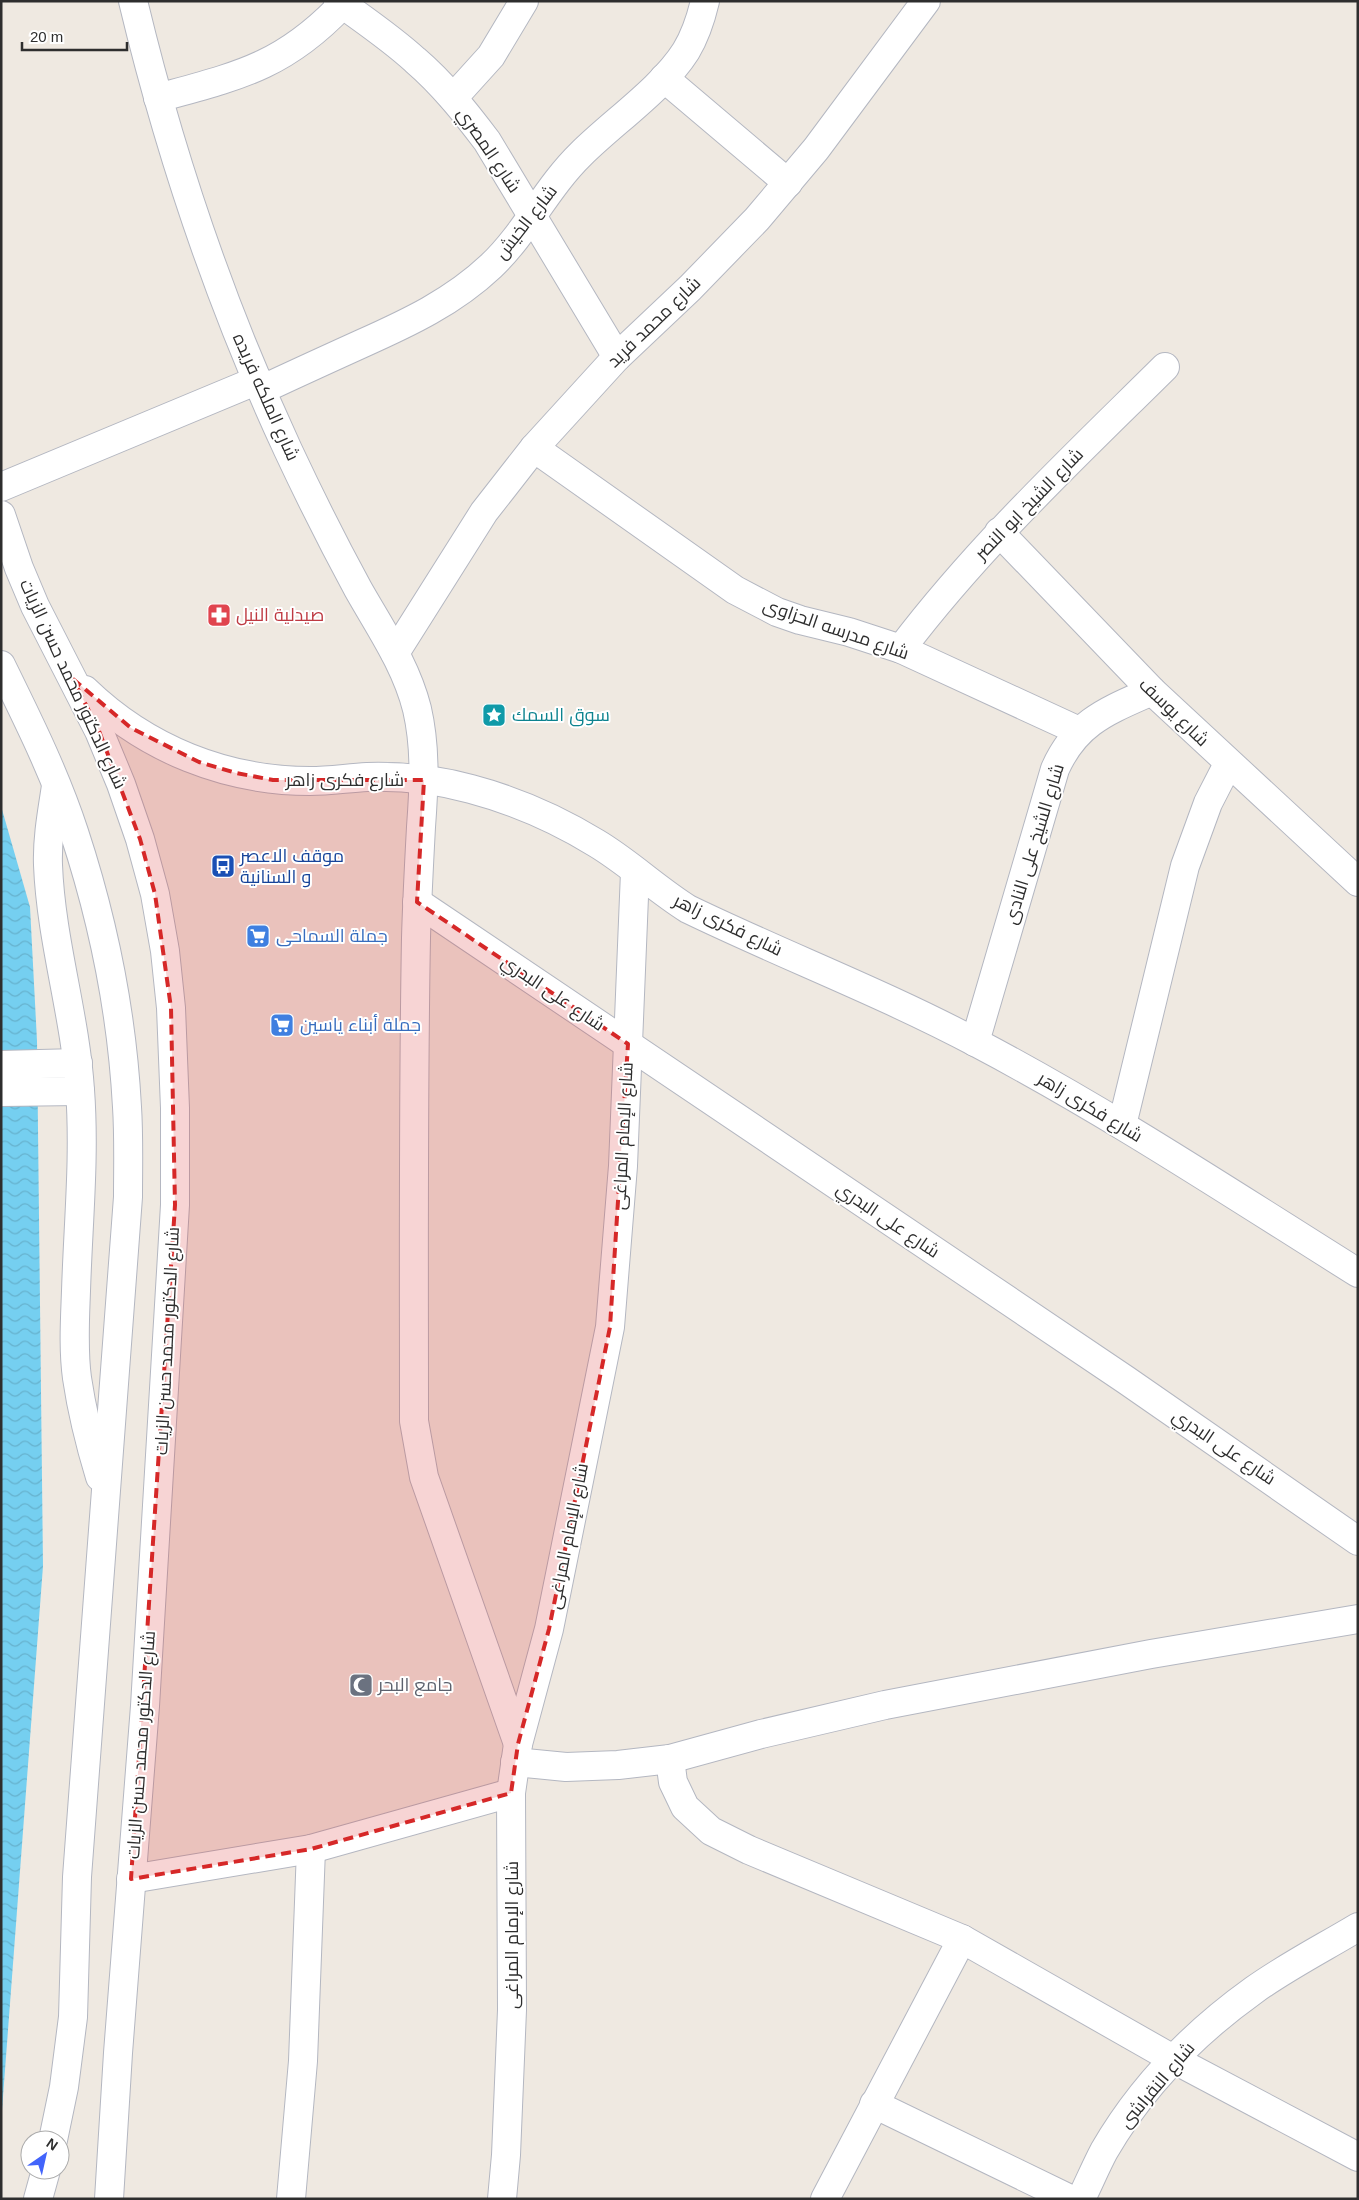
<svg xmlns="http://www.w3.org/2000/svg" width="1359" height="2200" font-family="Arial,Cairo,sans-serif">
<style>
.water{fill:url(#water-waves)}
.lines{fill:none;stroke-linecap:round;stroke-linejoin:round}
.minor-casing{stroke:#b4b7c1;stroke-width:30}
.tertiary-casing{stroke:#b4b7c1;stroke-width:30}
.minor{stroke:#fff;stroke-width:28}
.tertiary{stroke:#fff;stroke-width:28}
.marked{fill:#d62828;fill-opacity:0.2;stroke:#d62828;stroke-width:4;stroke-dasharray:10 6;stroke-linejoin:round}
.labels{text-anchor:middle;stroke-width:4;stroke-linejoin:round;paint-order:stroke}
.street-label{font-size:18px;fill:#2e2e2e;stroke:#fff}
.health-label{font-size:18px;fill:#be3a42;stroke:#fff;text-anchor:start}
.culture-label{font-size:18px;fill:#0d838f;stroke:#fff;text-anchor:start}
.transit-label{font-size:18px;fill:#164399;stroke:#fff;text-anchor:start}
.shop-label{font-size:18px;fill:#366cbe;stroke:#fff;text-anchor:start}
.worship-label{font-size:18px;fill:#5b616d;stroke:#fff;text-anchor:start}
</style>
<defs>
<pattern id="water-waves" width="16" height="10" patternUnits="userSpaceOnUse" patternTransform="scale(1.25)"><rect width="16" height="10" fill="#75cff0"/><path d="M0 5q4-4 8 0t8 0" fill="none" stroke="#66b2ce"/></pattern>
</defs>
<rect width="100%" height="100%" fill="#efe9e1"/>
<path class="water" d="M1,806L30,907L37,1041L43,1566L1,2123Z"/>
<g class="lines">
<g class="minor-casing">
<g id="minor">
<path d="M133,1C170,155 221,306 288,450C310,497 333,543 358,589C380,628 406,665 417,709C426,748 424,787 421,827C419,864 417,901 416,938C413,1099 414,1260 414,1421L424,1477L518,1744"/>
<path d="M338,1C364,20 391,38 415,60C443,84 465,112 487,141L617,357"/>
<path d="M664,78L788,183"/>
<path d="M158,98C238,76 283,67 342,5"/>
<path d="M453,98L491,56L524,1"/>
<path d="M261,390C295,374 328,359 361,344C408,323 453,302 491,266C526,233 546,188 581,154C613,122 662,89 686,51C695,36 701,18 705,1"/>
<path d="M534,448L735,590L777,612L800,620L849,632L901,649L1079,731"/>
<path d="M1,487L258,380"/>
<path d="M999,532L1152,691L1358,882"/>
<path d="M901,649C979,546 1073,458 1165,367"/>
<path d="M395,653L484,512L534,448L617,357L690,288L757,219L816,149L926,1"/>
<path d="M417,902L1126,1380L1358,1541"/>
<path d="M975,1042L1055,769C1076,722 1107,711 1152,691"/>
<path d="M1122,1125L1185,866L1208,803L1228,764"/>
<path d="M670,1759L673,1782L685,1807L711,1831L749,1850L962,1939L1173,2059L1358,2157"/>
<path d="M515,1762L566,1767L618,1765L670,1759L761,1734L885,1705L1151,1654L1358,1619"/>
<path d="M131,1879L311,1849L511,1793"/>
<path d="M874,2104L1070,2199"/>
<path d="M291,2199L303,2061L311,1849"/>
<path d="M502,2199L506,2155L512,2010L511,1793L518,1744L549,1629L610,1327L623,1166L635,872"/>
<path d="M825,2199L962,1939"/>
<path d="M1081,2199C1089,2183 1096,2166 1104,2151C1141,2087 1194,2033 1254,1990C1286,1967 1323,1948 1358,1927"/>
</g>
</g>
<g class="tertiary-casing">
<g id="tertiary">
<path d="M1,515L19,568L35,606L99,731L121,784L140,839L155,894L165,951L171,1008L175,1108V1205L145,1706L118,2053L109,2199"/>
<path d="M1,665C28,720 55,774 74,832C103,920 122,1014 127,1107C129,1137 128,1167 128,1197L77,1877L73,2017L64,2087L53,2140"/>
<path d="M85,690C146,749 226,781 310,781C329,781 348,778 367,777C401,776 438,780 471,789C516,801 557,819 596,843C628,862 656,889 688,909C783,955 883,993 977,1043C1108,1112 1232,1194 1358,1273"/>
<path d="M56,786C52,812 47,839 48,865C51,941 75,1014 80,1090C85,1157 78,1224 76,1291C75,1319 73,1349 77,1378C82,1412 90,1444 100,1477"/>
<path d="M1,1065L78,1063"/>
<path d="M1,1092L80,1091"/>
<path d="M38,2199L46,2170"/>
</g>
</g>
<use href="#minor" class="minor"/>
<use href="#tertiary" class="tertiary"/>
</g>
<path class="marked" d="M73,679L131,728L199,762L236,773L273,780H424L417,902L628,1044L610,1327L549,1629L518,1744L511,1793L311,1849L131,1879L175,1205L171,1008L155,894L140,839L99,731Z"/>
<defs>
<g id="pharmacy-square" transform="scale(1.25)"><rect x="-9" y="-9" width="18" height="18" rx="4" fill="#e0444e" stroke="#fff"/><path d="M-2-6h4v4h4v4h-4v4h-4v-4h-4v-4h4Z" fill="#fff"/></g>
<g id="sight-square" transform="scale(1.25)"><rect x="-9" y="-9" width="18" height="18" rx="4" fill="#0f9aa8" stroke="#fff"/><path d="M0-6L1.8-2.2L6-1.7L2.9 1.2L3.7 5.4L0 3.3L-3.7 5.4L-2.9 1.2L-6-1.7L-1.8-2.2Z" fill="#fff"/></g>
<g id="bus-square" transform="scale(1.25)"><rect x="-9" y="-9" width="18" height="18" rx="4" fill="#1a4fb4" stroke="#fff"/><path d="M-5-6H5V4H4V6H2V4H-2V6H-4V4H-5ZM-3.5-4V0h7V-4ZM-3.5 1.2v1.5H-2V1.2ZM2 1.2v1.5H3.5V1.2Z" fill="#fff"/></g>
<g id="supermarket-square" transform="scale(1.25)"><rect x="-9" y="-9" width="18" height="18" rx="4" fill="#3f7fe0" stroke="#fff"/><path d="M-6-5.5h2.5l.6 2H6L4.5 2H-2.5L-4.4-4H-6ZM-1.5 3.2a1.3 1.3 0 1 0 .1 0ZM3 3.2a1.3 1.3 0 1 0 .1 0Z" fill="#fff"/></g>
<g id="mosque-square" transform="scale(1.25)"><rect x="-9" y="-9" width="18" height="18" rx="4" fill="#6b7280" stroke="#fff"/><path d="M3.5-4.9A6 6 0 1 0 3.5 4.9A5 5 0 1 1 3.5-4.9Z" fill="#fff"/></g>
</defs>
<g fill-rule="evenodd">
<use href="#pharmacy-square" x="219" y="615"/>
<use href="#sight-square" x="494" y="715"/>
<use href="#bus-square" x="223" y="866"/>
<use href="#supermarket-square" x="258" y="936"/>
<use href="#supermarket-square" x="282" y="1025"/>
<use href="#mosque-square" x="361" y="1685"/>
</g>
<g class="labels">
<g class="street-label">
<text transform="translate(489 150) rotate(56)" y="6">شارع المصري</text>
<text transform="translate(526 222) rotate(-52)" y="6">شارع الخيش</text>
<text transform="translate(654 322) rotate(-44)" y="6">شارع محمد فريد</text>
<text transform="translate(266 397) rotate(66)" y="6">شارع الملكه فريده</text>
<text transform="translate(1029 504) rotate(-46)" y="6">شارع الشيخ ابو النصر</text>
<text transform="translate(836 629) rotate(19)" y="6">شارع مدرسه الحزاوى</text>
<text transform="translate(73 684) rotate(65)" y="6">شارع الدكتور محمد حسن الزيات</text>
<text transform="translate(1174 712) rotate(44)" y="6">شارع يوسف</text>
<text x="345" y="786">شارع فكرى زاهر</text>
<text transform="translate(1034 844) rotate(-73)" y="6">شارع الشيخ على النادى</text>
<text transform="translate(728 925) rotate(26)" y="6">شارع فكرى زاهر</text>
<text transform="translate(553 993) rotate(34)" y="6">شارع على البدري</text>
<text transform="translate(1090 1107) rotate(31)" y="6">شارع فكرى زاهر</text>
<text transform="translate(623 1136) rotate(-87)" y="6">شارع الإمام المراغى</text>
<text transform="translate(888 1220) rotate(34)" y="6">شارع على البدري</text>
<text transform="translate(167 1341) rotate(-87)" y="6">شارع الدكتور محمد حسن الزيات</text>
<text transform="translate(1224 1447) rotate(34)" y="6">شارع على البدري</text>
<text transform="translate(568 1536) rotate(-79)" y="6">شارع الإمام المراغى</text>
<text transform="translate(141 1745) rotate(-86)" y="6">شارع الدكتور محمد حسن الزيات</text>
<text transform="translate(512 1935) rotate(-90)" y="6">شارع الإمام المراغى</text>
<text transform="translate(1157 2085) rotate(-50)" y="6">شارع النقراشى</text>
</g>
<g class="health-label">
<text x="236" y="621">صيدلية النيل</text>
</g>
<g class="culture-label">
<text x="512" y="721">سوق السمك</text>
</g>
<g class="transit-label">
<text x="240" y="862">موقف الاعصر<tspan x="240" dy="21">و السنانية</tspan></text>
</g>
<g class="shop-label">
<text x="276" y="942">جملة السماحى</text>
<text x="300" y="1031">جملة أبناء ياسين</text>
</g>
<g class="worship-label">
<text x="378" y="1691">جامع البحر</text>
</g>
</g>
<rect width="1359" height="2200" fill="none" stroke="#2e2e2e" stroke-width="5"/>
<g transform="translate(45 2155) rotate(34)"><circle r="24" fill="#ffffff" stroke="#ababab"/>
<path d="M0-4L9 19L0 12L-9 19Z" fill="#4264fb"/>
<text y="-8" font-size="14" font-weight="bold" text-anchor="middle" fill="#2e2e2e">N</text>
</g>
<path d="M22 42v8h105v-8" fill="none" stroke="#2e2e2e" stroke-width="2.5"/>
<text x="30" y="42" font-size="15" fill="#2e2e2e" stroke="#ffffff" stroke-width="4" paint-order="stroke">20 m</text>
</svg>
